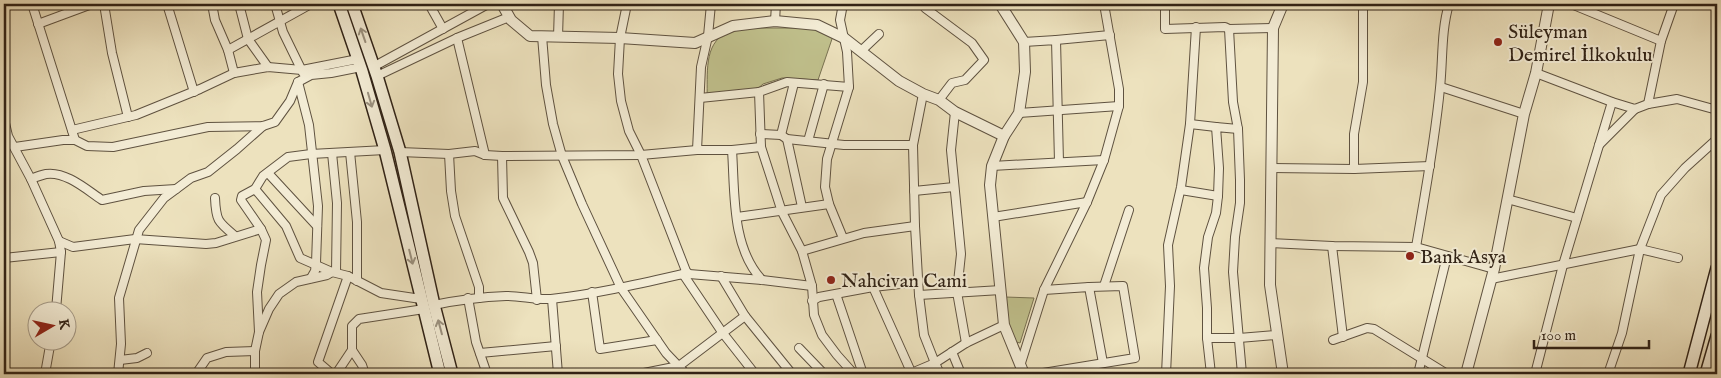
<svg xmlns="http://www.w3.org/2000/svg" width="1721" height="378" font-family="'IM FELL English',serif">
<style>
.green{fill:#c0c08c;stroke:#787151}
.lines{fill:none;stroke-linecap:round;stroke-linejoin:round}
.minor-casing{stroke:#5f5240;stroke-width:10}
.tertiary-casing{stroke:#5f5240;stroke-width:12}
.secondary-casing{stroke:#302216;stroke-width:14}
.minor{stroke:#f3ecd5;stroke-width:8}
.tertiary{stroke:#f3ecd5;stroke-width:10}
.secondary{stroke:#f3ecd5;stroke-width:11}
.oneway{stroke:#9b917f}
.poi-dot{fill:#8f2418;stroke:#f3ecd5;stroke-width:2}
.labels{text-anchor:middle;stroke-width:4;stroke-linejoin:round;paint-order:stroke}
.poi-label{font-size:20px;fill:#302216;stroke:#f3ecd5;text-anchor:start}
</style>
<rect width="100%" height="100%" fill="#ede2be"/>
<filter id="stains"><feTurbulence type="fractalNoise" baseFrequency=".004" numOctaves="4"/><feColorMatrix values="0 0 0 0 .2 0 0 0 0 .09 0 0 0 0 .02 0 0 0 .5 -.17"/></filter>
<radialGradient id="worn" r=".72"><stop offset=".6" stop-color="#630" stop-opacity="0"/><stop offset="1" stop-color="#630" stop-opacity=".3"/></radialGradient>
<g class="green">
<path d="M750,28H816L833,36L818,80L782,78L763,84L755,91L707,97C708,76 703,43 727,33C734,30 743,30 750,28Z"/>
<path d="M1005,297L1034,298L1020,343L1016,342L1008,325Z"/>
</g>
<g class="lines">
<g class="minor-casing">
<g id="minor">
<path d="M32,4L75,140L87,146L113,147L208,127L263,126L275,122L290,101L298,82L311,75L331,73L361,67"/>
<path d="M104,4L112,53L128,117"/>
<path d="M167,4L194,92"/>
<path d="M212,4L215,20L228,50L234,73"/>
<path d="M239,4L248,39L268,67"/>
<path d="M275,4L283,32L303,73"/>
<path d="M429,4L443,29"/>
<path d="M627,4L620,38L618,74L621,101L629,131L641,155L686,271L689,274L762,280L812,286"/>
<path d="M843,4L840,20L847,52L849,87L827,159L825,187L829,204L843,238"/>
<path d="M926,4L925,8L972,43L984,60L965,80L952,83L939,100"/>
<path d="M1165,4V29L1225,27L1229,29L1273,28"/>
<path d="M1571,4L1661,41"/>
<path d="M775,21L776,4"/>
<path d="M38,24L92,4"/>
<path d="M1229,29L1233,102L1238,129L1240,180V203L1235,237L1233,272L1242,374"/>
<path d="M542,36L546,85L553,124L562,156L582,204L621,288L666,353L686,374"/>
<path d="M558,37L559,4"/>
<path d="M457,38L485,155"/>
<path d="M1056,40L1110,35"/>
<path d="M1024,42L1056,40L1059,162"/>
<path d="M228,50L311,4"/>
<path d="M861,51L879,34"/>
<path d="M373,67L488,4"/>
<path d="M1536,73L1612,102L1635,109L1648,104L1677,99L1717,110"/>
<path d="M377,76L457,38L509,17"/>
<path d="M298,82L309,125L318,206L316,263L315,271L311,278"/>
<path d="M849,87L787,82L759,92L761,147L782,212L802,251L812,286L814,315L822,335L837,355L854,374"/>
<path d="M1441,87L1524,114"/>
<path d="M923,94L913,145L915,226L919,295L924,335L935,363L966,343L1004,325"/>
<path d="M700,98L759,92"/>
<path d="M1648,104L1661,41L1674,4"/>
<path d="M955,112L951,150L961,254L957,292L966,343"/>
<path d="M1019,113L1119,106"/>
<path d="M4,119L8,136L31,179L59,241L61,252L56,310"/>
<path d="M1190,124L1216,127"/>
<path d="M72,130L136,115L200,89L234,73L268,67L302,70L358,59"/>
<path d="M760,134L781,135L787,139L844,145H913"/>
<path d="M781,135L794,83"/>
<path d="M787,139L802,207"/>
<path d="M808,141L824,84"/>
<path d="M1599,145L1635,109"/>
<path d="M15,147L63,140H75"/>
<path d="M697,150L701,67L708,36L711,4"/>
<path d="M732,150C735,192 731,247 762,280"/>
<path d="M350,152L357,222V281"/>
<path d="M400,152L449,154L475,151L485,155L502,156L641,155L697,150H732L761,147"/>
<path d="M332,153L337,203L336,272"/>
<path d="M449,154L451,191L455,216L479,287V298"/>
<path d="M502,156L503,198L529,252L533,263L537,300"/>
<path d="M992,166L1104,160"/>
<path d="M1272,168L1354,169L1430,166"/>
<path d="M1354,169V134L1363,82V4"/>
<path d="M268,173L317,226"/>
<path d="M31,179C36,177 41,175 46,174C66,171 87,190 102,200L144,191L176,189"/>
<path d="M255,189L286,226L300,258L332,272L348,276L381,293L421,299"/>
<path d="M1181,190L1218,196"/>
<path d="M914,191L954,187"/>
<path d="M215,198C216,221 218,222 235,236"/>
<path d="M1507,199L1577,218"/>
<path d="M737,217L829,204"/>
<path d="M993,217L1087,202"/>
<path d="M59,241L73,247L135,239L206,244L216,243L261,229"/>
<path d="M1270,243L1332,246L1416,247L1494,269"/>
<path d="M1332,246L1343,337"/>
<path d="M1416,247C1425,194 1435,141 1440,88C1443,59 1441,31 1449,4"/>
<path d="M802,251L864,233L915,226"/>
<path d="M4,258L61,252"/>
<path d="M683,274L722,332L755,374"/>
<path d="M721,276L745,316L792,374"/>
<path d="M1491,279L1640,249L1678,258"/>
<path d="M1104,286L1129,210"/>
<path d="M873,287L912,374"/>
<path d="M1044,290L1089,287L1103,363"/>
<path d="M592,292L600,349L657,340"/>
<path d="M836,294L863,374"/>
<path d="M919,295L1001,290"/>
<path d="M468,298L476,342L487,374"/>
<path d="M552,299L558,374"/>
<path d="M812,301L819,297L873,287L918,282"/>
<path d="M434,305C458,300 481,297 506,296C521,296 536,300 551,299C596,294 639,284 683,274H689"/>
<path d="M259,332L257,292L261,265L266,240L261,229L241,200L242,196L255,189L263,176L288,157L311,154L385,150"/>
<path d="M1207,338H1239L1276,335"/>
<path d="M1333,340L1367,328L1374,329L1447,374"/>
<path d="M799,348L824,374"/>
<path d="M952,352L961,374"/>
<path d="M480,353L556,346"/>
<path d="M120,360L137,358L147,353"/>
<path d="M1020,366L1044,290L1087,202L1104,160L1119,106V89L1104,4"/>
<path d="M45,374L51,340"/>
<path d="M118,374L121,344L119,298L139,230L164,198L191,178L208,172L237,149L263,126"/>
<path d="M196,374L207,358L226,352L255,351"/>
<path d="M255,374V351L259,332L269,309L279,294L296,282L327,275L332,272"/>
<path d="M332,374L318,362L348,276"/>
<path d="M336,374L352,350"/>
<path d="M365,374L362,365L352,350V326L359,319L424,309"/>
<path d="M639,374L679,366L745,316"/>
<path d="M909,374L935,363L940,374"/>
<path d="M1037,374L1135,358L1123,286L1089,287"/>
<path d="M1166,374L1170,286L1168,245L1181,187L1190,124L1196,27"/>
<path d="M1211,374L1207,338V308L1204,268L1208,237L1216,213L1218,196L1219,168L1216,127L1238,129"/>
<path d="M1418,374L1447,256"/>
<path d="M1535,374L1563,265L1612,102"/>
<path d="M1608,374L1622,333L1640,249L1661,195L1685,168L1717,139"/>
</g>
</g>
<g class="tertiary-casing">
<g id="tertiary">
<path d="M502,4L511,20L530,36L620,38L695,43L733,26L775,21L817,25L844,38L899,81L923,94L939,100L955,112L1004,136"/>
<path d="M1000,4L1024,42L1025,72L1019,113L1004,136L992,166L990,185L1004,325L1024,374"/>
<path d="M1283,4L1273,28L1270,285L1283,374"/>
<path d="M1466,374L1494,269L1524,114L1536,73L1549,4"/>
</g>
</g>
<g class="secondary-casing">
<g id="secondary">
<path d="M339,4L362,71L385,150L440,374"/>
<path d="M352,4L377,76L400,152L434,305L452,374"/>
<path d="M1689,374L1717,268"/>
<path d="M1706,374L1717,336"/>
</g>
</g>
<use href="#minor" class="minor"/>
<use href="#tertiary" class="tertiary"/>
<use href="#secondary" class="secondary"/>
</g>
<defs><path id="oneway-shaft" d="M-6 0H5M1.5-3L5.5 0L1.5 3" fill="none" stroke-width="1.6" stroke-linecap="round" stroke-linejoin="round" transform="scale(1.25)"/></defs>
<g class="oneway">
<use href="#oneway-shaft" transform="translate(363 35) rotate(-109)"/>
<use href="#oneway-shaft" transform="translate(370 100) rotate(74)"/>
<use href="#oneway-shaft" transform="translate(411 257) rotate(76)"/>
<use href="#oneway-shaft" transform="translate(440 327) rotate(-105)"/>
</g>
<g class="poi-dot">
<circle cx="1498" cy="42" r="5"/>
<circle cx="1410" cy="256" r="5"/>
<circle cx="831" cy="280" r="5"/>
</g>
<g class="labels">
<g class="poi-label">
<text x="1508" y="38">Süleyman<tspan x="1508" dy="23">Demirel İlkokulu</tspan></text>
<text x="1420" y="263">Bank Asya</text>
<text x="841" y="287">Nahcivan Cami</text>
</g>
</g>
<rect width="1721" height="378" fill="none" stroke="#ede2be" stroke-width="20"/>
<rect x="5" y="5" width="1711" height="368" fill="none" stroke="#302216" stroke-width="2.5"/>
<rect x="10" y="10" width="1701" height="358" fill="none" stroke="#302216"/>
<g transform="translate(52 326) rotate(81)"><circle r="24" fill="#f3ecd5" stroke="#a59b89"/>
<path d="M0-4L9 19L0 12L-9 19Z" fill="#8f2418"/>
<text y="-8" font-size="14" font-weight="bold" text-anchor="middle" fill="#302216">K</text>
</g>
<path d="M1534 340v8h115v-8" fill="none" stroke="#302216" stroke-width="2.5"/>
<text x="1541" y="340" font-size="15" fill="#302216" stroke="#f3ecd5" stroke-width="4" paint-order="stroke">100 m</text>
<rect width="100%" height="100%" filter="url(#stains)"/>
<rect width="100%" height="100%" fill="url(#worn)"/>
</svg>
